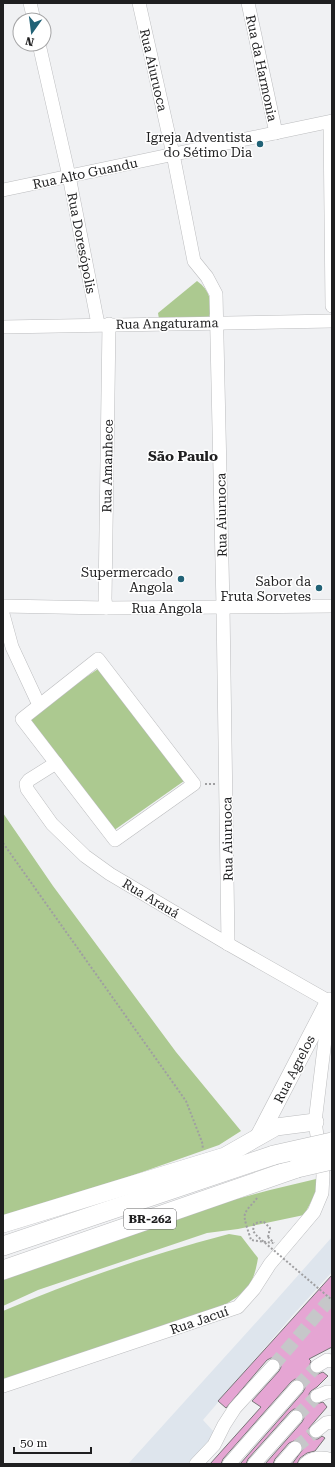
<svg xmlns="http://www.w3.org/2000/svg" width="335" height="1467" font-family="'Roboto Serif',serif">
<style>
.built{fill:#dee5ed}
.green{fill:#acc990}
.building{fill:#e5a5d3;stroke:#777577}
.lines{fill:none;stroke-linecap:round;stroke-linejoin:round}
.minor-tunnel{stroke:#c6c7c9;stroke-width:13;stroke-dasharray:13 6;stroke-linecap:butt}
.minor-casing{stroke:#bcbdbf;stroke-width:14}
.major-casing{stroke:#bcbdbf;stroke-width:18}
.highway-casing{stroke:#bcbdbf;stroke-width:20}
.path{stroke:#9f9fa1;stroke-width:2;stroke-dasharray:2 2;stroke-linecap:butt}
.minor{stroke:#fff;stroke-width:13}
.major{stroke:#fff;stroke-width:17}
.highway{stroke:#fff;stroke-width:19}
.highway-bridge-casing{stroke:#bcbdbf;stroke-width:20;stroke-linecap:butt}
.path-bridge{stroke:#9f9fa1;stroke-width:2;stroke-dasharray:2 2;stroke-linecap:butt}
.highway-bridge{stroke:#fff;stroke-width:19}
.poi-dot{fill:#216276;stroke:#fff;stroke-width:1.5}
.labels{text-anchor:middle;stroke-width:3;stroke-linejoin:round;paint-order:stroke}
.shield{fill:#fff;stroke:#626263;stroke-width:1}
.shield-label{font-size:12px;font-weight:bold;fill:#1f1f20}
.street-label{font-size:13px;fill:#1f1f20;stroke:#fff}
.poi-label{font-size:13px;fill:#1f1f20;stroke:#fff;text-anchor:end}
.neighbourhood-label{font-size:14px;font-weight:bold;fill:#1f1f20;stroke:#fff}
</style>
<rect width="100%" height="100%" fill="#f0f1f3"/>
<path class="built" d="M332,1237V1272L292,1316L203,1420L214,1432V1438L192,1464H128L270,1307Z"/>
<g class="green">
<path d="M197,281C210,290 213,303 209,318L159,319L158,313Z"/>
<path d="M98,669L184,781L113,831L23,719Z"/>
<path d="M3,813L53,886L176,1052L241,1131L219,1145L111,1183L3,1218Z"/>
<path d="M316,1179L318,1189L304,1215L238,1229L207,1233L38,1290L3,1306V1278L177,1215L270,1190Z"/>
<path d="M229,1234L241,1236L258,1258C253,1287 247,1291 223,1306L3,1380V1311C76,1280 152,1254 229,1234Z"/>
</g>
<path class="building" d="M332,1275V1347L309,1359L311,1361L309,1367L313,1373L318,1374L323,1372L328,1376L317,1387L311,1391L309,1394L310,1399L312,1402L316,1404L323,1402L327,1407L309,1428L308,1433L310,1436L313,1439H318L322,1436L325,1438L315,1451L307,1453L300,1458L297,1464H292L303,1449L301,1442L296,1440L289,1443L275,1459L273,1464H265L302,1422L304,1418L302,1411L298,1409H294L290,1412L248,1459L246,1464H240L303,1392L305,1388L304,1384L302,1381L295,1379L291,1382L223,1459L221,1464H210L261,1407L252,1401L279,1371L281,1367L280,1363L275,1358H271L267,1360L226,1408L218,1401Z"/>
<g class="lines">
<g class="minor-tunnel">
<path d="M273,1366L326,1304L332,1300"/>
<path d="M297,1387L317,1366"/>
<path d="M296,1417L317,1396"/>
<path d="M295,1448L316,1431"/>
</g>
<g class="minor-casing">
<g id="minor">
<path d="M30,3L34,20"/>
<path d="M139,3L173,154L194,261L207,277L216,294L223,607L228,944"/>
<path d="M248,3L276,133"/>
<path d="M39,44L69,176L98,324"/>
<path d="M330,122L332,306"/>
<path d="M3,190L332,121"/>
<path d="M3,327L332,321"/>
<path d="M3,606L106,608L332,606"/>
<path d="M106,608L105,599L109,324"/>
<path d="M3,614L12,647L39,705"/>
<path d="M98,659L194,784L115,840L22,719Z"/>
<path d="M56,763L29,780L26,784L27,789L52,824L85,856L110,874L228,944L332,1003"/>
<path d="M317,1366L327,1360L332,1361"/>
<path d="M3,1386L238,1307L254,1289L270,1264L314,1212L322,1193L323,1175L315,1122L329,1007"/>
<path d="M317,1396L327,1392H332"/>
<path d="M316,1431L326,1423L332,1422"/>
<path d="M196,1464L214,1445L224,1425L235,1408L273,1366"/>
<path d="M229,1464L297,1387"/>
<path d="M254,1464L296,1417"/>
<path d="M281,1464L295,1448"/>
<path d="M305,1464C312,1457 323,1457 332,1460"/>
</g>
</g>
<g class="major-casing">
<g id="major">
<path d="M259,1136L329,1001"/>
<path d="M3,1224L225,1156L276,1127L315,1122"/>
</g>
</g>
<g class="highway-casing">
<g id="highway">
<path d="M3,1246L274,1155"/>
<path d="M3,1270L297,1168"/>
</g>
</g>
<g class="path">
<path d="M205,784H215"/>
<path d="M3,843L186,1101L202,1142L203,1149"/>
<path d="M257,1198C254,1203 247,1208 245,1214C243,1218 249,1233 251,1240L273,1243"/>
<path d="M268,1237L274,1243"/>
</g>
<use href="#minor" class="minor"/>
<use href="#major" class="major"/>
<use href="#highway" class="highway"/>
<g class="highway-bridge-casing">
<g id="highway-bridge">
<path d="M274,1155L332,1142"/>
<path d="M297,1168L332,1160"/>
</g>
</g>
<path class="path-bridge" d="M268,1237L270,1228L264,1222H259L254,1224L253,1231L257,1236L332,1300"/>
<use href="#highway-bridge" class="highway-bridge"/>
</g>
<g class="poi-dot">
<circle cx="260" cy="144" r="4"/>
<circle cx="181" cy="579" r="4"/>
<circle cx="319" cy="588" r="4"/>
</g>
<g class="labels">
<rect class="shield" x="124" y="1209" width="52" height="20" rx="3"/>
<g class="shield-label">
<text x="150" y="1223">BR-262</text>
</g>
<g class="street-label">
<text transform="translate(262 68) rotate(78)" y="5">Rua da Harmonia</text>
<text transform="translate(154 70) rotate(77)" y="5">Rua Aiuruoca</text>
<text transform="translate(85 173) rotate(-12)" y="5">Rua Alto Guandu</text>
<text transform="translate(82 243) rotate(79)" y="5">Rua Doresópolis</text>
<text transform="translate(167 323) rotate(-1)" y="5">Rua Angaturama</text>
<text transform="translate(107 466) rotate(-89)" y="5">Rua Amanhece</text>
<text transform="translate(221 515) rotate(-91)" y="5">Rua Aiuruoca</text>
<text x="167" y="613">Rua Angola</text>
<text transform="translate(227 839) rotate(-91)" y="5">Rua Aiuruoca</text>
<text transform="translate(151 898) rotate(31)" y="5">Rua Arauá</text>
<text transform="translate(294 1069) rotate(-63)" y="5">Rua Agrelos</text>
<text transform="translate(199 1320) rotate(-19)" y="5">Rua Jacuí</text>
</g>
<g class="poi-label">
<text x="252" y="142">Igreja Adventista<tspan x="252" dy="15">do Sétimo Dia</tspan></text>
<text x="173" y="577">Supermercado<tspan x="173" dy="15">Angola</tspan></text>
<text x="311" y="586">Sabor da<tspan x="311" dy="15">Fruta Sorvetes</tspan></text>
</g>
<g class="neighbourhood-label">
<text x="183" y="461">São Paulo</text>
</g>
</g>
<rect width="335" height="1467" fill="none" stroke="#1f1f20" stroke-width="8"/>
<g transform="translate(32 32) rotate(194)"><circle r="19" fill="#ffffff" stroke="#a5a5a6"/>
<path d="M0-3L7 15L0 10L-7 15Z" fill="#216276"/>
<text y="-6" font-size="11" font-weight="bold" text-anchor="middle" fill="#1f1f20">N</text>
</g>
<path d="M14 1447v6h77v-6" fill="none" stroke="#1f1f20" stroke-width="2"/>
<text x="20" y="1447" font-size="12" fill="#1f1f20" stroke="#ffffff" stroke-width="3" paint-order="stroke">50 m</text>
</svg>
